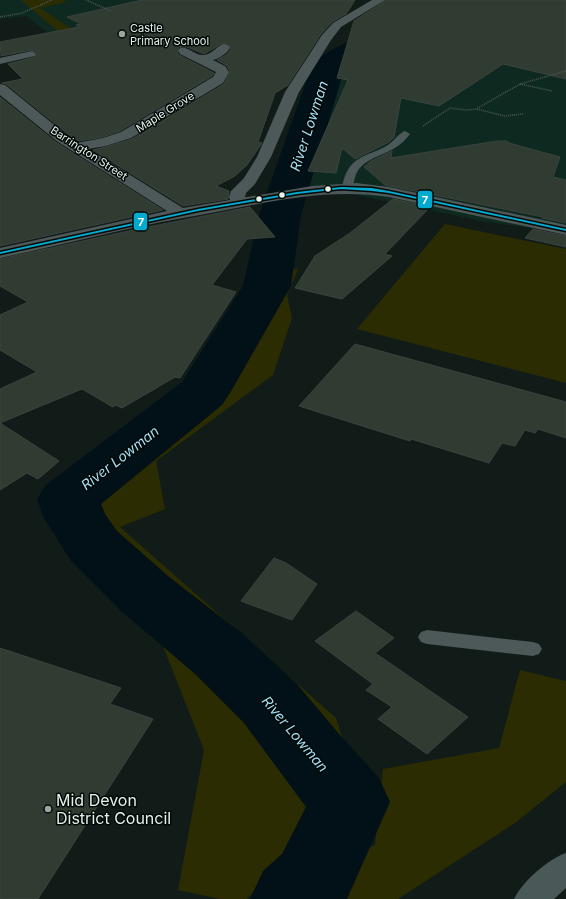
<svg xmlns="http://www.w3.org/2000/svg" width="566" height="899" font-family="Inter,sans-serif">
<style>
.built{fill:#0e2920}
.green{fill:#2c2c03}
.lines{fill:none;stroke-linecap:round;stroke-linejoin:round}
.river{fill:#021017;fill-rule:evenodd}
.building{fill:#303b32;stroke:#3c433f}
.path{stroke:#4c5754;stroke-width:1.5;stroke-dasharray:1 1;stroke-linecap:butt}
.service{fill:#4d5858;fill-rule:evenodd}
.minor{fill:#4d5858;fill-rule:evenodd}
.tertiary{fill:#4d5858;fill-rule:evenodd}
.primary{fill:#4b5858;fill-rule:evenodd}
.bus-1-casing{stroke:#030906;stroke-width:3}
.bus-1{fill:#00a9ce;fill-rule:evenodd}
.poi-dot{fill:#9aa6a1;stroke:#030906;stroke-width:1.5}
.bus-dot{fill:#e4f1eb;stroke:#030906;stroke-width:1.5}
.labels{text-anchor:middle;stroke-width:3;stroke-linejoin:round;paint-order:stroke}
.far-poi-label{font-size:11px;fill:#e4f1eb;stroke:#030906;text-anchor:start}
.far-street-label{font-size:11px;fill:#e4f1eb;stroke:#030906}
.water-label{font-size:14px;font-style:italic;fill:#a5dff6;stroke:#030906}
.near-poi-label{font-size:16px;fill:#e4f1eb;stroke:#030906;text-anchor:start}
.line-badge{stroke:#030906;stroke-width:1.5}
.badge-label{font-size:11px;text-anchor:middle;font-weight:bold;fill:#fff}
</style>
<rect width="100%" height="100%" fill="#111c18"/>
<g class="built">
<path d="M0,0H284L64,45L26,16L0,19Z"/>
<path d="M566,0V232L486,222L276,178L338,55L398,28Z"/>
</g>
<g class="green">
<path d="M21,0H63L67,2L40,8L88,40L73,44Z"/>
<path d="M445,224L566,249V383L357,329Z"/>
<path d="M298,269L287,295L292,318L273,375L156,461L165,509L120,527L336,718L355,778L247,899H220L178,890L204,750L163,646L42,513L175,415L231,329L259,272Z"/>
<path d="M520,670L566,681V782L515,823L398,899H270L375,845L383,769L499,748Z"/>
</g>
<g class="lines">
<path class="river" d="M426,0H464L460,6L442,14L437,21L392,46L363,59L343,73L301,215L291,286L230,393L222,405L101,504L105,514L117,531L168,576L244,635L296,683L340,735L379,778L390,802L347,899H250L263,871L282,854L306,807L244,723L194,673L120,610L71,561L44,518L37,499L46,485L182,382L243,286L259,215L311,68C324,49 350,42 369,33C382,27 394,20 405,14C413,10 419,3 426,0Z"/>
</g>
<g class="building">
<path d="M142,0H355L346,14L332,22L321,34L288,85L275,93L258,142L262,143L247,165L235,176L216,186L229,191L228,199L183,206L93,150L106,147L132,139L224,84L230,71L226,65L217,60L226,55L231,49L228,44H221L204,54L187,47H179L177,52L179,55L214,73L212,76L120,131L103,137L79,141L69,135L6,84L2,83L23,79L8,64L35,57L37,54L32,50L1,56L0,42L79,27L76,25L81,24L67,17Z"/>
<path d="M386,0H566V79L503,64L439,106L401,98L394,137L389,142L355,159L342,148L336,173L308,171L348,80L337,78L354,21Z"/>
<path d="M0,97L57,143L163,210L0,246Z"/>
<path d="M497,141H507L509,143L560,157L553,177L566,180V223L542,218L543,217L385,185L364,167L371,161L392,151L391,158Z"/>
<path d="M393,199L430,207L385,254L392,256L342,299L295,288L315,256L350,233Z"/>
<path d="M250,207L275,237L247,239L212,285L236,292L180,378L175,377L122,408L116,405L113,407L82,389L0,423L59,461L38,479L27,473L0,490V389L37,372L0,350V315L28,302L0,286V259L138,229Z"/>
<path d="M533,229L566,236V247L525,238Z"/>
<path d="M355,344L566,402V438L538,429L535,433L525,430L515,446L502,443L489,463L411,439L410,441L299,406Z"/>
<path d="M274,558L286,563L317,584L292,620L241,601Z"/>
<path d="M356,611L394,638L375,653L468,717L427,754L378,719L392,707L366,690L373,684L315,641Z"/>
<path d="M0,648L121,688L110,704L153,719L38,899H0Z"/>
</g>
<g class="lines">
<g class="path">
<path d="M86,0L111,11"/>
<path d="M0,17L22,13L52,0"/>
<path d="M520,84L552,91"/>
<path d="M477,109L504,116L523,114"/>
<path d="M423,126L450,108L466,110L476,109L520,84L566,71"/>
</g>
<g class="service">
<path d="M32,51L36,54L35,56L0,64V58Z"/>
<path d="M405,131L410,134C394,156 372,153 359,169C354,175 355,183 351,189H343L342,187C349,154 364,159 388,145C394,141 399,133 405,131Z"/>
<path d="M427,630L533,642L539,644L542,649L539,654L533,656L427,644L421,642L418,637L421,632Z"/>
</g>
<g class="minor">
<path d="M372,0H385L341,27L331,40L299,92L271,157L255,184L246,193L245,197L246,202L244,205L238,207L232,205L229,197L231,191L244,178L257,157L285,92L322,35L333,23Z"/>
<path d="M224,44L228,45L230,48C226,54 220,58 213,60L225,66L229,72L223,83L131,138L106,146L76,151L71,150L69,147L71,144L103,138L121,132L213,77L216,72L180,54L178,51L180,48C189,46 195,56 204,55C213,54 216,46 224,44Z"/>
</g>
<path class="tertiary" d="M0,84L5,85L68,136L183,208L312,186L356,183L389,187L566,225V235L389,197C319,186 251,207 183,218C122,229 61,245 0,258V248L167,211L58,142L0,95Z"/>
<path class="primary" d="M566,853V888L554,899H514C523,881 548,859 566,853Z"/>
<g class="bus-1-casing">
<path id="bus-1" d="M341,187L372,188L389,191L566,229V231L389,193L372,191L341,189L297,194L198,211L0,254V252L198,209L297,192Z"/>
</g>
<use href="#bus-1" class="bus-1"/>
</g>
<g class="poi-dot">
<circle cx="122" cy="34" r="4"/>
<circle cx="48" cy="809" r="4"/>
</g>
<g class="bus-dot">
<circle cx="328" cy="189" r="3.5"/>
<circle cx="282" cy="195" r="3.5"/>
<circle cx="259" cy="199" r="3.5"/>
</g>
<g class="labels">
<g class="far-poi-label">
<text x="130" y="32">Castle<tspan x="130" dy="13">Primary School</tspan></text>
</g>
<g class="far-street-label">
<text transform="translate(165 112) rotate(-32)" y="4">Maple Grove</text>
<text transform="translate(89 153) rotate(33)" y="4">Barrington Street</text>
</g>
<g class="water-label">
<text transform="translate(309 126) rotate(-72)" y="5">River Lowman</text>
<text transform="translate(120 458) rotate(-38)" y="5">River Lowman</text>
<text transform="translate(295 734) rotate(50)" y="5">River Lowman</text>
</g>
<g class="near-poi-label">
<text x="56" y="806">Mid Devon<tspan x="56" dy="18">District Council</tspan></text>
</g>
</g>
<g class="line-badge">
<rect x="417" y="190" width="16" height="19" rx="4" fill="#00a9ce"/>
<rect x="133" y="212" width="15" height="19" rx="4" fill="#00a9ce"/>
</g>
<g class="badge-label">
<text x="425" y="204">7</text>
<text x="141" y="226">7</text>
</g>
</svg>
